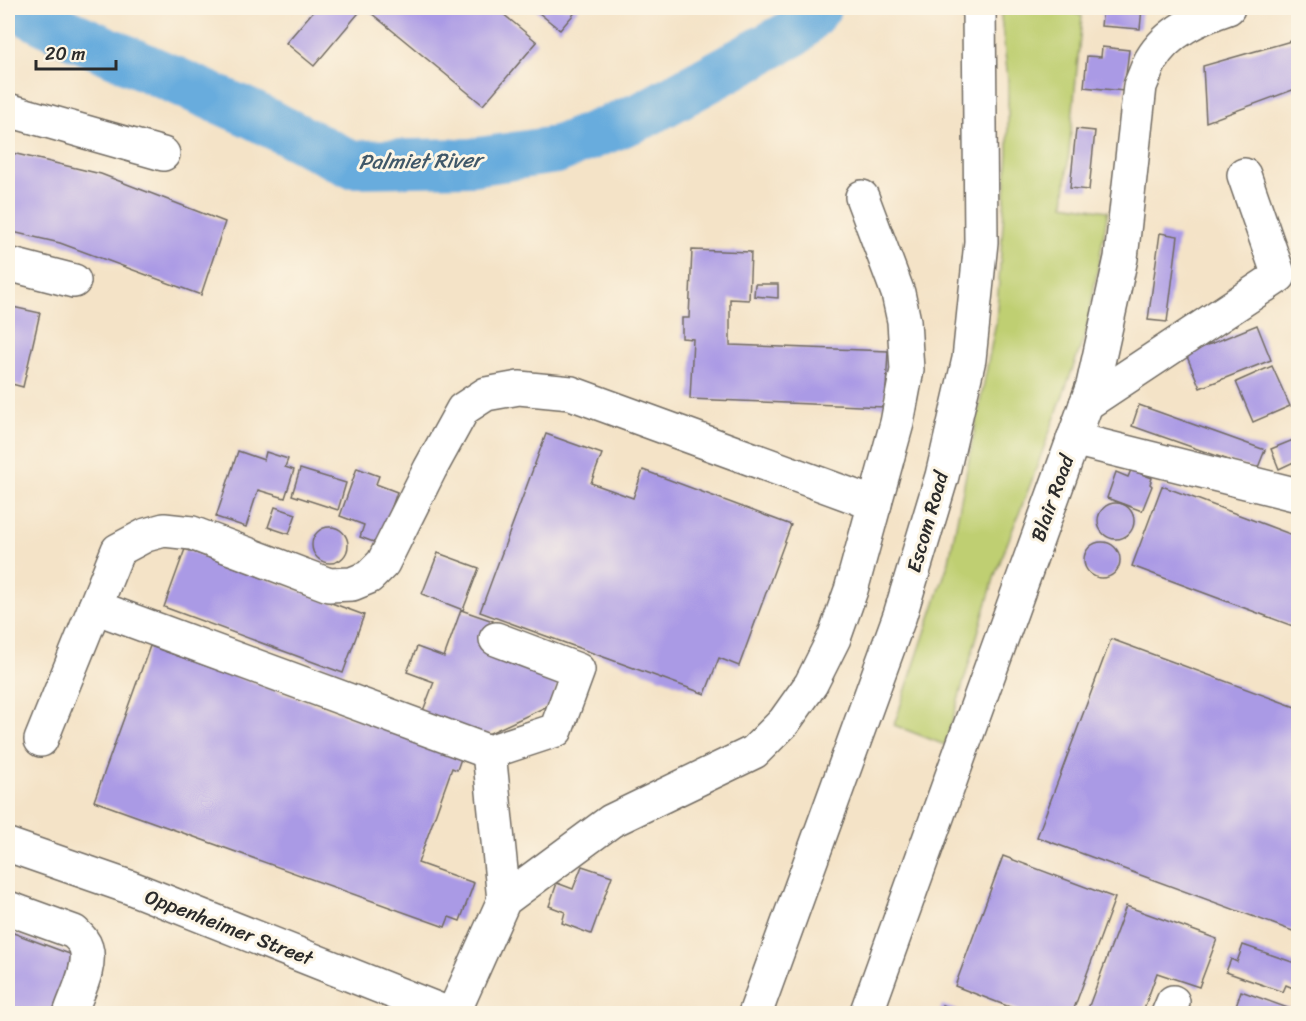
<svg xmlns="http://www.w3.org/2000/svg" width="1306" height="1021" font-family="Sriracha,sans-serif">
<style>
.green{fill:#bfcf72;stroke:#757d4e;stroke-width:1.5}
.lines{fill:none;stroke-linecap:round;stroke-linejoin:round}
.river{stroke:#68acdd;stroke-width:48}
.building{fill:#aa9ae5}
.minor-casing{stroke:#716b62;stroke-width:36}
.minor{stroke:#fff;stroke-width:33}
.labels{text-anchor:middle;stroke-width:6;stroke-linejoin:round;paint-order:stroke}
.street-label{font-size:20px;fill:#2b2b2b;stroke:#fcf5e5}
.water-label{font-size:21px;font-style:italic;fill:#405869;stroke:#fcf5e5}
</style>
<rect width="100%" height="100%" fill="#fcf5e5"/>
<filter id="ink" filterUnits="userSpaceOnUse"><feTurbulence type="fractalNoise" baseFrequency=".0167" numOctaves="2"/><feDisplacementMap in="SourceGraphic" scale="12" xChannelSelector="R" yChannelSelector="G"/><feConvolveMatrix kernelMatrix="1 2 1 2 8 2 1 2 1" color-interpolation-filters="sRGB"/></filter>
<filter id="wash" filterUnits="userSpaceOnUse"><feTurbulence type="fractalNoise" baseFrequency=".008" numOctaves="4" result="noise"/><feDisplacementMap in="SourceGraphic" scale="24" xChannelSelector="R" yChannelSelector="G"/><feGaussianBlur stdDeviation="1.35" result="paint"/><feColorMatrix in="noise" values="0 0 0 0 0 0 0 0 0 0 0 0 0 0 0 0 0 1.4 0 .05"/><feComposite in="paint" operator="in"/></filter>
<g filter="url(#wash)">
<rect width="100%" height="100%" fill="#f4e3c7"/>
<path class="green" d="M1000,8H1061L1082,16L1064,204L1108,211L1086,332L1032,480L995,575L945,745L894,725L949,561L996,322L1008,153V80Z"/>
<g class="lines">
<path class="river" d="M18,8L61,30L249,113L351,164L472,162L556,150L643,115L795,32L817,8"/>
</g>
<g id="blocks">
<g class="building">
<path d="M316,8H363L314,66L286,43Z"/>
<path d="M365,8H496L537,42L483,105Z"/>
<path d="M533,8H579L560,30Z"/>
<path d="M1103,8H1142L1140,29L1101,26Z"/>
<path d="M1298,39V88L1206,122L1203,66Z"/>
<path d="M1102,47L1129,50L1124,91L1084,87L1087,56L1101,57Z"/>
<path d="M1076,129L1095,131L1089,190L1070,188Z"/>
<path d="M8,152L101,174L225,222L201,295L60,243L8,231Z"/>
<path d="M1160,233L1178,236L1167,322L1148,320Z"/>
<path d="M692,250L751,252L749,300L730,299V345L888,351L885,407L690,399L693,339L682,338V318H689Z"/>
<path d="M755,284H778V298L754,296Z"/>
<path d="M8,306L40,313L23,387L8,383Z"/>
<path d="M1257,325L1271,360L1200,388L1186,354Z"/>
<path d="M1272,366L1290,406L1253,422L1236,382Z"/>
<path d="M1139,405L1265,450L1257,470L1132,426Z"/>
<path d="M546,434L602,454L591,483L633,498L643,470L791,525L739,666L719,658L705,694L480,612Z"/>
<path d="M1298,438V460L1279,469L1271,449Z"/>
<path d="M238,451L264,460L266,452L288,459L285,467L294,470L285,498L258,490L246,527L216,517Z"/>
<path d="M357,468L379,476L376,484L397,492L379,544L360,537L364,525L340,516Z"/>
<path d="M300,469L346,483L338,510L292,495Z"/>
<path d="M1131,470L1152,478L1150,484L1152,486L1142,511L1107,498L1116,472L1128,477Z"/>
<path d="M1162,486L1298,537V628L1132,566Z"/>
<circle cx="1116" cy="521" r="18"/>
<path d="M275,507L296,514L289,534L268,527Z"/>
<circle cx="330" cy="545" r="18"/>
<circle cx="1102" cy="560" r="18"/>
<path d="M185,549L364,615L343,673L164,607Z"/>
<path d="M438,553L479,568L463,610L422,594Z"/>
<path d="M461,610L493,621L483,647L561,676L550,705L477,739L421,716L434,682L407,672L417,647L444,657Z"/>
<path d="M1111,639L1298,708V933L1037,837Z"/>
<path d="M150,646L349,717L464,750L457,770L452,768L418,863L474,883L460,921L449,917L445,927L94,801Z"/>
<path d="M1003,856L1115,898L1072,1014H1028L955,986Z"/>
<path d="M582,866L612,876L591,934L562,923L565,912L549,906L557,883L573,889Z"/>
<path d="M1126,906L1217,939L1199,987L1157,973L1142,1014H1086Z"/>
<path d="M8,931L75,956L54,1014H8Z"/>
<path d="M1243,945L1298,964V990L1286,985L1283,992L1226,972L1231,959L1237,962Z"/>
<path d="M1241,991L1296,1011V1014H1233Z"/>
<path d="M942,1005L965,1013V1014H939Z"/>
</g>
</g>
</g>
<g filter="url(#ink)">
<use href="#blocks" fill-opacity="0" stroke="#716b62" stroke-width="1.5"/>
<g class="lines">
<g class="minor-casing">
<g id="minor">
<path d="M8,110L163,154"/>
<path d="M8,264L74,281"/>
<path d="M1086,404L1279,276L1244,175"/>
<path d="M1073,439L1298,495"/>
<path d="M95,607L489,752L556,730L578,670L496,639"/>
<path d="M41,740L118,550L146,535L164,530L192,533L329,585L352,584L369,577L383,563L430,469L463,409L486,394L519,388L571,393L875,504"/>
<path d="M489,752L504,900"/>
<path d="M8,845L129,887L449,1014"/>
<path d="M8,908L74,932C79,937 84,941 86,948C92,967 76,995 70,1014"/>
<path d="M453,1014L504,900L611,821L754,752L784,722L811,684L834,638L851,590L897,423L907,370L904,321L898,293L862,197"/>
<path d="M755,1014L900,615L942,476L969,359L981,242L979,8"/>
<path d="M866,1014L1093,385L1121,258L1140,86C1144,77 1147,68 1151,60C1168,31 1199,18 1228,8"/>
<path d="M1168,1014L1173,1002"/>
</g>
</g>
<use href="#minor" class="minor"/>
</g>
</g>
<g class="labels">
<g class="street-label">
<text transform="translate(1052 498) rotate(-70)" y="7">Blair Road</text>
<text transform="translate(927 522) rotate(-74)" y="7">Escom Road</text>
<text transform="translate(229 927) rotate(21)" y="7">Oppenheimer Street</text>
</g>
<g class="water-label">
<text transform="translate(420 161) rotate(-1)" y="7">Palmiet River</text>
</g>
</g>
<rect width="1306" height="1021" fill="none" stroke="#fcf5e5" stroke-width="30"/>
<path d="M36 60v9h80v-9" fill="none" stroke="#2b2b2b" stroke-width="3"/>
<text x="45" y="60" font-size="18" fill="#2b2b2b" stroke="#fcf5e5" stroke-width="4.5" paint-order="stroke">20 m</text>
</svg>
